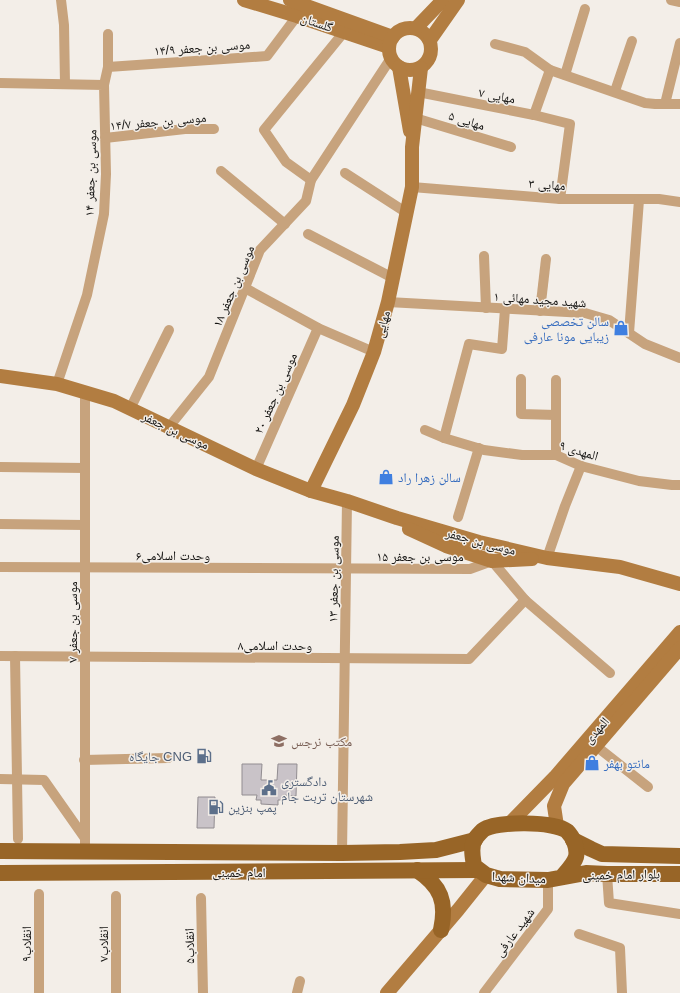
<svg xmlns="http://www.w3.org/2000/svg" width="680" height="993" font-family="Helvetica,'Noto Naskh Arabic',sans-serif">
<style>
.building{fill:#c9c3c8;stroke:#928d91}
.lines{fill:none;stroke-linecap:round;stroke-linejoin:round}
.street{stroke:#c7a37d;stroke-width:10}
.secondary{stroke:#b27d41;stroke-width:14}
.primary{stroke:#986527;stroke-width:16}
.labels{text-anchor:middle;stroke-width:3;stroke-linejoin:round;paint-order:stroke}
.street-label{font-size:13px;fill:#151412;stroke:#f3eee8}
.shop-label{font-size:13px;fill:#366cbe;stroke:#f3eee8;text-anchor:start}
.education-label{font-size:13px;fill:#785e54;stroke:#f3eee8;text-anchor:start}
.service-label{font-size:13px;fill:#4e5e75;stroke:#f3eee8;text-anchor:start}
</style>
<rect width="100%" height="100%" fill="#f3eee8"/>
<g class="building">
<path d="M242,764H262L261,780H277L278,764H297L296,796L283,795V800H278V805L261,804V800H256L257,795H242Z"/>
<path d="M198,797H215L214,828H197Z"/>
</g>
<g class="lines">
<g class="street">
<path d="M61,0L64,25L65,84"/>
<path d="M671,0L680,2"/>
<path d="M495,44L525,52L550,70"/>
<path d="M108,67V34"/>
<path d="M565,75L585,9"/>
<path d="M0,83L104,85L106,174L104,214L87,295L57,384"/>
<path d="M104,85L108,67L267,56L297,16"/>
<path d="M615,91L632,41"/>
<path d="M418,92L534,115L570,124L560,199"/>
<path d="M665,104L680,43"/>
<path d="M534,115L550,70L645,103L655,104H680"/>
<path d="M415,118L511,147"/>
<path d="M105,138L185,129H214"/>
<path d="M221,171L285,224"/>
<path d="M345,173L407,213"/>
<path d="M311,180L286,162L264,130L344,32"/>
<path d="M412,187L560,199H659L680,202"/>
<path d="M308,234L393,278"/>
<path d="M484,256L486,308"/>
<path d="M245,288L318,328L374,352"/>
<path d="M388,302L585,313L609,320L645,344L680,358"/>
<path d="M540,311L546,259"/>
<path d="M629,333L639,200"/>
<path d="M521,379V414L556,415"/>
<path d="M556,380V455"/>
<path d="M130,409L169,330"/>
<path d="M169,427L209,377L260,250L306,201L311,180L391,58"/>
<path d="M425,430L444,438L484,450L522,455H556L581,466L639,481L672,485H680"/>
<path d="M444,438L469,344L502,349L505,309"/>
<path d="M0,467L85,468"/>
<path d="M256,469L318,328"/>
<path d="M458,517L479,448"/>
<path d="M0,524L85,525"/>
<path d="M547,558L565,506L581,466"/>
<path d="M0,567L470,569L492,561L525,600L610,673"/>
<path d="M0,656L469,659L525,600"/>
<path d="M15,656L18,839"/>
<path d="M596,746L648,787"/>
<path d="M84,760L168,758"/>
<path d="M0,779L44,780L84,837"/>
<path d="M85,852V392"/>
<path d="M342,853L347,501"/>
<path d="M607,874L609,903L680,914"/>
<path d="M201,898L203,993"/>
<path d="M579,934L620,948L622,993"/>
<path d="M39,993V894"/>
<path d="M116,993V896"/>
<path d="M297,993L300,981"/>
<path d="M484,993L548,909V880"/>
</g>
<g class="secondary">
<path d="M244,0L297,16L389,47"/>
<path d="M290,0L393,37"/>
<circle cx="410" cy="49" r="21"/>
<path d="M416,28L443,0"/>
<path d="M430,40L458,0"/>
<path d="M399,67L410,131"/>
<path d="M0,376L57,384L114,401L256,469L311,491L347,501L397,518L479,542L547,558L620,567L680,584"/>
<path d="M311,491L353,405L374,352L388,302L412,187V147L421,68"/>
<path d="M409,529L446,546L492,561L532,559"/>
<path d="M509,824L555,777L680,632"/>
<path d="M557,826L554,806L563,784L680,648"/>
<path d="M387,993L458,910L486,875"/>
</g>
<g class="primary">
<path d="M573,840L591,849L602,854L680,856"/>
<path d="M0,851L342,853L400,852L436,850L475,840"/>
<path d="M417,870C441,886 447,902 441,930"/>
<path d="M0,873L477,870"/>
<path d="M562,877C567,871 574,864 576,857C578,848 573,837 567,831C554,821 496,821 483,830C481,832 477,836 475,839C470,847 473,858 474,866L486,875L500,879L548,880L586,873L607,874H680"/>
</g>
</g>
<defs>
<g id="shop-bare" transform="scale(1.2)"><path d="M-5-2.5h2.3a2.7 3.5 0 0 1 5.4 0H5L5.5 6h-11ZM-1.5-2.5h3a1.5 2.3 0 0 0-3 0Z" fill="#3f7fe0" stroke="#f3eee8" stroke-width="2.5" paint-order="stroke"/></g>
<g id="school-bare" transform="scale(1.2)"><path d="M0-5L7-2L0 1L-7-2ZM-4 1L0 2.5L4 1V4Q0 6-4 4Z" fill="#8d6e63" stroke="#f3eee8" stroke-width="2.5" paint-order="stroke"/></g>
<g id="fuel-bare" transform="scale(1.2)"><path d="M-5.5-6h7V0h2V4h1.3V-2.5L3-4.5l.8-.8L6-3V5H2.5V1h-1V6h-7ZM-4.2-4.7v3.2H.2V-4.7Z" fill="#5c6f8a" stroke="#f3eee8" stroke-width="2.5" paint-order="stroke"/></g>
<g id="civic-bare" transform="scale(1.2)"><path d="M-.6-6.5H3V-4.5H.6V-3L4-1V1h2V6H-6V1h2V-1L-.6-3ZM-1.2 2.5V6h2.4V2.5Z" fill="#5c6f8a" stroke="#f3eee8" stroke-width="2.5" paint-order="stroke"/></g>
</defs>
<g fill-rule="evenodd">
<use href="#shop-bare" x="621" y="328"/>
<use href="#shop-bare" x="386" y="477"/>
<use href="#school-bare" x="279" y="741"/>
<use href="#fuel-bare" x="204" y="756"/>
<use href="#shop-bare" x="592" y="763"/>
<use href="#civic-bare" x="269" y="788"/>
<use href="#fuel-bare" x="216" y="807"/>
</g>
<g class="labels">
<g class="street-label">
<text transform="translate(317 22) rotate(19)" y="5">گلستان</text>
<text transform="translate(202 47) rotate(-4)" y="5">موسی بن جعفر ۱۴/۹</text>
<text transform="translate(497 95) rotate(11)" y="5">مهایی ۷</text>
<text transform="translate(467 120) rotate(17)" y="5">مهایی ۵</text>
<text transform="translate(158 121) rotate(-5)" y="5">موسی بن جعفر ۱۴/۷</text>
<text transform="translate(90 173) rotate(-88)" y="5">موسی بن جعفر ۱۴</text>
<text transform="translate(547 184) rotate(4)" y="5">مهایی ۳</text>
<text transform="translate(233 286) rotate(-67)" y="5">موسی بن جعفر ۱۸</text>
<text transform="translate(540 299) rotate(4)" y="5">شهید مجید مهائی ۱</text>
<text transform="translate(382 324) rotate(-75)" y="5">مهایی</text>
<text transform="translate(275 393) rotate(-66)" y="5">موسی بن جعفر ۲۰</text>
<text transform="translate(176 430) rotate(25)" y="5">موسی بن جعفر</text>
<text transform="translate(579 450) rotate(17)" y="5">المهدی ۹</text>
<text transform="translate(481 541) rotate(15)" y="5">موسی بن جعفر</text>
<text x="173" y="560">وحدت اسلامی۶</text>
<text x="420" y="561">موسی بن جعفر ۱۵</text>
<text transform="translate(333 579) rotate(-89)" y="5">موسی بن جعفر ۱۳</text>
<text transform="translate(72 622) rotate(-90)" y="5">موسی بن جعفر ۷</text>
<text x="275" y="650">وحدت اسلامی۸</text>
<text transform="translate(596 730) rotate(-49)" y="5">المهدی</text>
<text x="239" y="877">امام خمینی</text>
<text transform="translate(621 874) rotate(-1)" y="5">بلوار امام خمینی</text>
<text transform="translate(519 877) rotate(3)" y="5">میدان شهدا</text>
<text transform="translate(514 932) rotate(-53)" y="5">شهید عارفی</text>
<text transform="translate(26 944) rotate(-90)" y="5">انقلاب۹</text>
<text transform="translate(103 944) rotate(-90)" y="5">انقلاب۷</text>
<text transform="translate(189 946) rotate(-91)" y="5">انقلاب۵</text>
</g>
<g class="shop-label">
<text x="609" y="326" text-anchor="end">سالن تخصصی<tspan x="609" dy="15">زیبایی مونا عارفی</tspan></text>
<text x="398" y="482">سالن زهرا راد</text>
<text x="604" y="768">مانتو بهفر</text>
</g>
<g class="education-label">
<text x="291" y="746">مكتب نرجس</text>
</g>
<g class="service-label">
<text x="192" y="761" text-anchor="end">جایگاه CNG</text>
<text x="281" y="786">دادگستری<tspan x="281" dy="15">شهرستان تربت جام</tspan></text>
<text x="228" y="812">پمپ بنزین</text>
</g>
</g>
</svg>
